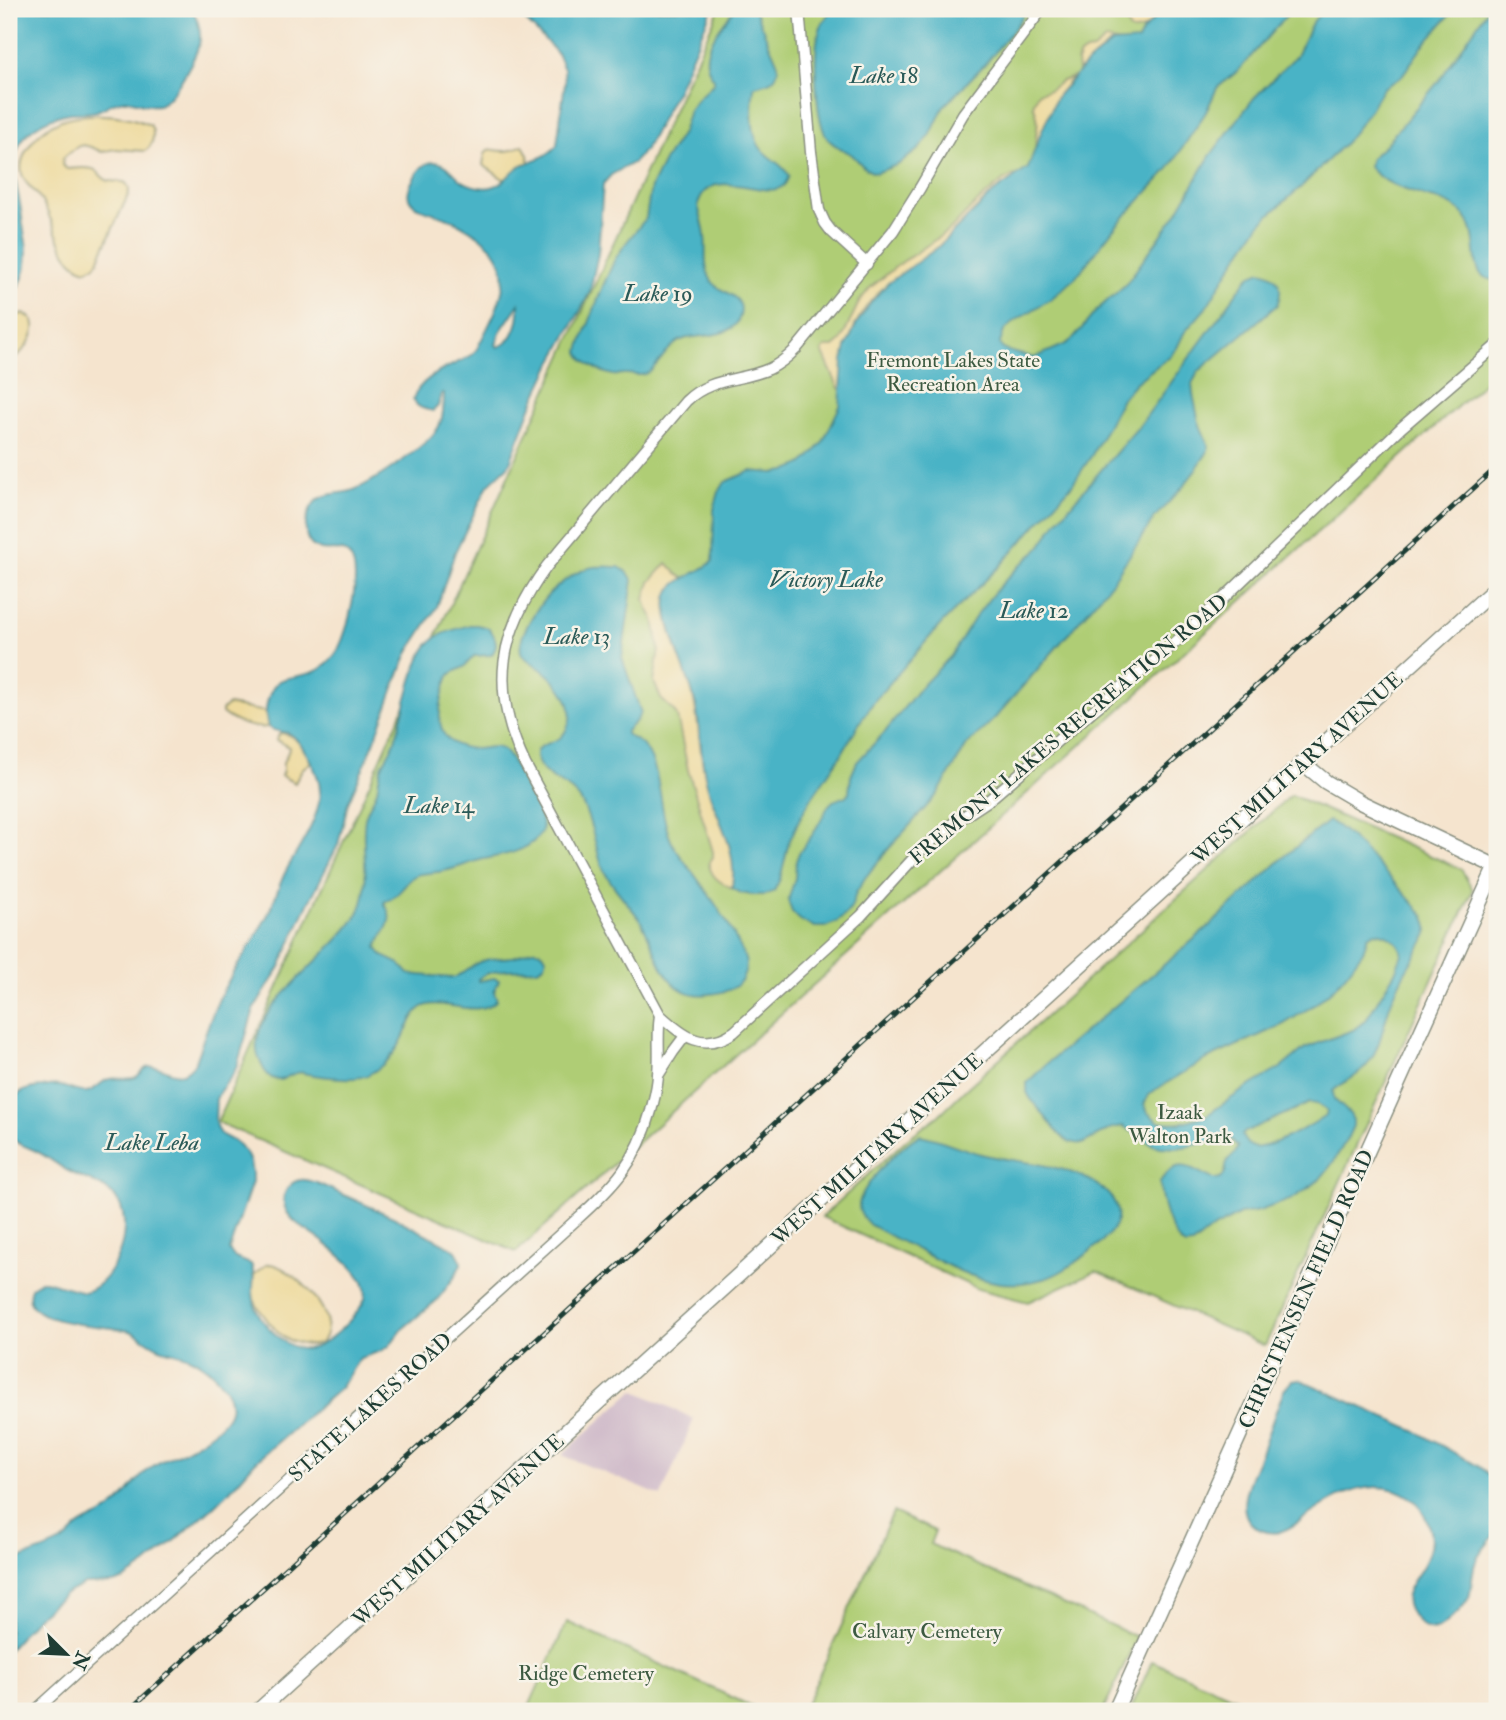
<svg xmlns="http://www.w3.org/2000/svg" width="1506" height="1720" font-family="'IM FELL Double Pica',serif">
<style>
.industrial{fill:#d1bdcb}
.green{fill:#afcd74;stroke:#678554;stroke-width:2}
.sand{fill:#eeda9e;stroke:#868c69;stroke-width:2}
.water{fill:#49b3c6;stroke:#34787d;stroke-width:2;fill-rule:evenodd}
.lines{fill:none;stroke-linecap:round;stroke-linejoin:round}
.street-casing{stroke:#8a9081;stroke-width:13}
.secondary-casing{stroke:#8a9081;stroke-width:17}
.street{stroke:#fff;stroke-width:10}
.secondary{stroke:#fff;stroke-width:14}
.rail-casing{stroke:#1f3d34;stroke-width:5}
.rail{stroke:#f7f3e8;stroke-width:2.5;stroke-dasharray:8;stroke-linecap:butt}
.labels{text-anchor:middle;stroke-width:5;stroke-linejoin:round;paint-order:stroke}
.park-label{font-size:21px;fill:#3c5a41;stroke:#f7f3e8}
.street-label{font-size:21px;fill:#1f3d34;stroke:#f7f3e8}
.water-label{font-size:23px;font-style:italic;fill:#2a5a58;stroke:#f7f3e8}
</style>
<rect width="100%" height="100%" fill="#f7f3e8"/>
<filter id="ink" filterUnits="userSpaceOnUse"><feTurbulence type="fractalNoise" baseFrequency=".0143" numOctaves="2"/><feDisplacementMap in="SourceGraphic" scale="14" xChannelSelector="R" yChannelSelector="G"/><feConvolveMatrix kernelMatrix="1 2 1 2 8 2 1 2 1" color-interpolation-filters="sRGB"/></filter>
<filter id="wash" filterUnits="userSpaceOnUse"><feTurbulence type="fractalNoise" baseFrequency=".00686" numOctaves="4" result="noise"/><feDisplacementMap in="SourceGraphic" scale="28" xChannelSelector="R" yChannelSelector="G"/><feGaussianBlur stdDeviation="1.57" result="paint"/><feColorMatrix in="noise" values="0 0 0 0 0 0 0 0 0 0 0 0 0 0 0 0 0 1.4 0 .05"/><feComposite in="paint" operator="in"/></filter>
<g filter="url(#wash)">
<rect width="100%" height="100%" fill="#f5e4ce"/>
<path class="industrial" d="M634,1390L694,1419L661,1496L562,1455Z"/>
<g class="green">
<path d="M719,9H1497V371L516,1252L217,1122Z"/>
<path d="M1291,795L1461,869L1473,890L1265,1346L1096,1271L1028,1302L978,1289L822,1217L908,1138L938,1116L967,1088Z"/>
<path d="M893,1512L935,1531L930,1544L1137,1637L1103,1711H803Z"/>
<path d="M567,1622L762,1711H527Z"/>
<path d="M1152,1661L1264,1711H1130Z"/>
</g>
<g class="sand">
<path d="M1129,9H1154L1157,13C1152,24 1144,32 1132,31L1129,29L1125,16Z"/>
<path d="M1105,40L1116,42L1107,46L1078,71L1077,62L1080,55L1086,51L1093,50Z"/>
<path d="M1073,77L1057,96L1036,150C1033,129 1043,127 1033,105L1038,93L1049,90L1062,81Z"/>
<path d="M90,115C111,114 130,116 150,125C156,133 153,146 145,151L115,149L102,152C83,142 80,142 63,158L62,165L67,169C75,169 87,166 95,170C100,173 102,179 109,181C119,183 129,177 129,193L98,261L95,266L86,270C64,263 59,237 50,218C47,210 42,201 37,194C32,189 26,184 23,177C15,158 37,132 53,124C65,117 77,116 90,115Z"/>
<path d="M523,145L528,155L529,163L521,166L505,180L483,165C486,141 490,152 506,151C511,151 518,147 523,145Z"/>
<path d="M1020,175C1005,185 990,195 977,208C964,220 952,234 939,246C920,262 897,275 879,292C850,321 844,351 841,390L838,387L822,351L825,347H834L841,341L859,302L870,288L898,265L951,229L973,206L1004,180L1012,176Z"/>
<path d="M24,314C49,324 22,355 9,363V316Z"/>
<path d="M667,563L677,574L685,579C678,584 669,588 667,597C662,620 683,663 690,685C700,716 698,749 706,780C715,820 739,845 732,888C721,883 710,877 709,863L713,857V852L688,770L677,716L674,711L661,699L654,682L659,649L654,619L648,609L645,599L650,582Z"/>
<path d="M228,705L266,712L268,727C254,729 232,722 222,713V710Z"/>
<path d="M280,733C295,734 305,749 311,762L302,769L295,783L281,776C284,771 283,769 283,763C284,758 289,754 289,747L276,740Z"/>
<path d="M271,1264C294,1269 343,1315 322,1341C319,1345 313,1345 308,1345C301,1344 292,1342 287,1339C276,1333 257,1308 253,1297C251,1291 254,1282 254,1275L266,1265Z"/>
</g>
<g class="water">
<path d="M9,9H192C197,18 201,28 200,39C199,53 172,102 158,105C148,107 137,101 126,100C115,100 107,107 97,111C88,114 79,112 70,113C52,116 30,126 21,142C9,162 16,183 20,204C22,218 24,233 27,247C27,267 25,283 9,297Z"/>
<path d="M514,9H712L677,90L645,150L634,162L611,175L603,184L598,254L590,291L585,302L555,357L532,405L509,465L488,485L455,552L437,607L409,651L397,679L374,743L348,803L338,845L305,910L280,967L254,1009L237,1066L232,1076L220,1091L216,1099L215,1122L217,1129L220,1134L237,1143L246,1153L250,1162L252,1172V1182L229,1250L235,1258L251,1264C255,1273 253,1280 253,1290C253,1305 259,1318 270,1329C279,1338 292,1350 306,1349C324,1349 355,1318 363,1303C367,1297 366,1289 363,1282C355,1266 336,1252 321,1240C309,1231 286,1220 284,1204C282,1193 290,1181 301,1180C306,1179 312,1182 317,1183L393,1217L449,1246L456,1251L460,1258L461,1264L454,1278L436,1301L401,1330L389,1346L381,1351L360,1358L340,1388L255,1462L226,1495L177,1539L146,1565L125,1579L113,1583L84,1584L65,1594L37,1617L9,1649V1562C27,1556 47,1550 63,1541C68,1538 71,1534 75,1530C82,1523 94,1519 103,1514C125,1503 132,1481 152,1467C161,1460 171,1457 181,1452C195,1445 218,1431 227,1417C241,1396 210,1368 193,1359C182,1353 169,1352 158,1347C148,1343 141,1335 130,1331C108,1324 16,1328 31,1288L40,1281H45L84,1292C116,1284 137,1222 115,1197C103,1184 83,1179 68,1171C57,1165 47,1156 36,1151C26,1146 16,1144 9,1135C9,1105 8,1089 43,1087C48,1086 54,1085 59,1086C69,1087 76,1093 86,1092C95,1091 100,1082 109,1079C118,1077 128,1081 136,1077C141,1074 144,1068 149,1067C166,1063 177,1086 194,1064C204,1039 211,1013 224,989C236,965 253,944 265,920C274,905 278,886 286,871C300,845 325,813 319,782C316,769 300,738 288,733C280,731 275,732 268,727C263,711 267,692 279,681C292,675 307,677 320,669C327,664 334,657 338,650C347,632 363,574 350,557C342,546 332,552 321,550C302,545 304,524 310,510C318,492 335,495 351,491C371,484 433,443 440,424C444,415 444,403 444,393L441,394L438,406L433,411C424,409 417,408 413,399C421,375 452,367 472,355L477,349C498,306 526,266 474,233C465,227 456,222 446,217C435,213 414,210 409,198C406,190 413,180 417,173C421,167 426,162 434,162C446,162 452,172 460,179C469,186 485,190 495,186C506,182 511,171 520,166C534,159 547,158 557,145L565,82L564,69L557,53L548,43ZM519,304C520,320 515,342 498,347L496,345L500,332Z"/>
<path d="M734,9H754L778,64C778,82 769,82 755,86L754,88C751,107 750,140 765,153C773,161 784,165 789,176C787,180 786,184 783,186C765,201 708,162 698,205C700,215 704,225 705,236C707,250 703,264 710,278C719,296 746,292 740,316C734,339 701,334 684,339C669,344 661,362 649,372C640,378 633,373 624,374C615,374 621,376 613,375C600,372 584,364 579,352L580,347L603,286L615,259L626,243L646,218L651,187L664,161L682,133L689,110L698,98L714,83V79C694,53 719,31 734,9Z"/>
<path d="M833,9H1027L1014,29L985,64L944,106L931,134L919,149L899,164L876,173C862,170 861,162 851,154C843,149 835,147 828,139C815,122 813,54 819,32C821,24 827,16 833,9Z"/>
<path d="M1158,9H1292L1239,70L1217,88L1206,112L1168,170L1115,227L1076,277L1052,298L1015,321L1004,331L1000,343L1001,347L1005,350L1034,358L1066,344L1074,338L1097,310L1126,284L1177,213L1210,156L1254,98L1296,56L1312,23L1322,11L1328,9H1455L1425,43L1401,77L1383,88L1366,116L1345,143L1302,186L1269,215L1261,223L1231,267L1206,308L1184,333L1177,348L1170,356L1135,383L1122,398L1092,455L1072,485L999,567L942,623L875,700L860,722L841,755L809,802L799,820L789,842L780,879L774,891L766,895H752L740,893L732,888C739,845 715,820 706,780C700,756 701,730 696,705C690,679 677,655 671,629C668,619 664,602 669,592C676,578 701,573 713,561L714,509L719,492L725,482L751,471L774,473L786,471L802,464L809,458L822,444L840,406L843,360L846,347L857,323L872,301L888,283L937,248L993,193L1028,168L1040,135L1057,96L1086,64L1112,43L1138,41L1143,31L1154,19Z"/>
<path d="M1488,9H1497V281C1492,280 1486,279 1482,275C1470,264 1481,232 1462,213C1453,204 1440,200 1427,197C1408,191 1383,184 1369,167L1371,158L1385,145L1439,81Z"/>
<path d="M1261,271C1279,274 1284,289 1277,305L1198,372L1192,384L1193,394L1199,423L1209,446L1207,453L1192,475L1182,488L1155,517L1112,582L1070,632L995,718L967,745L937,795L885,853L865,878L856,893L851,908L846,914L837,922L825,927H815L801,921L792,912L788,901L795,878L796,861L799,853L813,834L829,805L833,801L846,796L849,792L851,776L857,762L885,732L919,689L951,656L976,616L993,594L1010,575L1040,547L1058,520L1140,425L1247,279L1251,275Z"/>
<path d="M619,567L627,572L633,580L622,658L641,713L636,721L626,731V734C631,738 639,741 643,746C665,769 657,825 677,851C698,880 720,907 736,939C740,947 745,955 746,964C746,970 744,978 739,983C733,991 720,993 710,994C662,1001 659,950 640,920C629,903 612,888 603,869C595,848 593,823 582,803C572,783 545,782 537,760C531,745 551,744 560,738C566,733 568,726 570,719C573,702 560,685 547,674C539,667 530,662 522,655C514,639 539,605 550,593C559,584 574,573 586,569C596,565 609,567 619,567Z"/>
<path d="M470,625H477L489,628C496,637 499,647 491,655L474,656L464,667L452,673L449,676C437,707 429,747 476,749C485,749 495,744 503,750C513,757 521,781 527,792C533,804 544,817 542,831C530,853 502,855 480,860C466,864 453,870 438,872C431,873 424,873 417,875C403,881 403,896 384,902C385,906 388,909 389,913C392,926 379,937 377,948L383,956L400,964L409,974L453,978C463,974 471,965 482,961C493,957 505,959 516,956C521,955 526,951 532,950C546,948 553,964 537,969C521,970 489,968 478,979L479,981L494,978L499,980L494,992L497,1000C476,1021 439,995 421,1008C412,1014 407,1030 402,1040C394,1056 375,1077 355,1078C340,1079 322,1076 307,1074C304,1073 300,1072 297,1073C287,1074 283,1084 272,1078C266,1075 263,1068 260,1061C236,1012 343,951 360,909C372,881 360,848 365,819C367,808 374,800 377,790C379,781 379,772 383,764C387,756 392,749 395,740C404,715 412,665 428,645C437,633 457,629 470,625Z"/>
<path d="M1328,821C1345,825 1408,898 1424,915C1426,920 1429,925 1428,930C1427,940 1407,967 1402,978C1397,988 1392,998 1389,1008C1383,1028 1380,1047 1368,1064C1359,1077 1344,1081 1333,1091L1334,1099L1350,1114L1353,1120V1126L1347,1139L1332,1164L1320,1179L1307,1189L1292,1199L1259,1211L1240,1214L1212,1229L1192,1245L1185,1246C1170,1237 1160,1199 1160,1182C1185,1143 1208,1191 1223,1176C1227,1171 1225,1165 1228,1160C1233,1154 1236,1154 1238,1147L1231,1139L1226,1138L1189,1146L1176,1148L1161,1147L1153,1145L1123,1126L1112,1128L1082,1144L1069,1142L1059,1134L1030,1098L1027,1092V1083L1044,1066L1205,930L1285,856ZM1375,932C1387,933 1400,941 1402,954L1395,972L1366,1020L1353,1030L1305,1048L1282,1067L1243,1090L1207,1115L1180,1123L1159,1122L1148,1113L1144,1104L1149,1095L1155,1090L1205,1060L1284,1024L1314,1005L1335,987L1348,972L1363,951L1368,936ZM1309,1103C1316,1103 1321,1105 1327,1110L1326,1116C1313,1124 1266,1151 1253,1147C1247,1145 1244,1141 1242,1135L1245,1132Z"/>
<path d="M920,1135C941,1139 961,1149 981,1154C1020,1164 1077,1163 1107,1193C1135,1220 1101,1244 1080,1259C1069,1267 1056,1276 1043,1279C1028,1283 1010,1285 995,1282C971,1278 948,1266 926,1254C907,1245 888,1235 870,1225C864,1219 859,1214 859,1206C859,1187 904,1142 920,1135Z"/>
<path d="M1299,1379L1419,1433L1478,1466L1491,1476L1497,1482C1497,1492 1500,1523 1497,1530C1493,1539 1481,1549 1476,1561C1471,1572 1473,1585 1469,1597C1465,1606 1445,1627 1435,1629C1428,1631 1421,1626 1417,1621C1391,1594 1420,1580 1428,1555C1432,1545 1432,1535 1428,1524C1425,1514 1420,1504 1411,1498C1378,1475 1343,1492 1313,1512C1303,1518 1294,1527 1282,1531C1275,1534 1268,1533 1261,1530C1227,1515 1254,1473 1262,1450C1269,1430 1276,1410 1284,1390L1293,1380Z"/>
</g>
</g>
<g filter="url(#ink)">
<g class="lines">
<g class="street-casing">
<g id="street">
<path d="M799,9L811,152L819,210L825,223L831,231L867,264"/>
<path d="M1042,9L963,114L920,188L893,231L796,349C788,357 780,364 769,369C739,382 711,377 686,401L547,566C499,632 489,688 525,764L660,1015C683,1036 703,1053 734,1032L861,916L922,849L951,825L989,800L1091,712L1157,659L1226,596L1402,427L1497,345"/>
<path d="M659,1074L673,1052L685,1036"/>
<path d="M35,1711L576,1220C614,1186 637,1162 651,1111C654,1099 658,1086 658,1074C660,1054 657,1035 660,1015"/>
</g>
</g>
<g class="secondary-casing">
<g id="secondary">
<path d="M1303,763L1326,782L1360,802L1497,867"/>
<path d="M258,1711L1497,587"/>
<path d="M1115,1711L1496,866"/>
</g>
</g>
<use href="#street" class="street"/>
<use href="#secondary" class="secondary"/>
<g class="rail-casing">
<path id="rail" d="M128,1711L1497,467"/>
</g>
<use href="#rail" class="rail"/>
</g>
</g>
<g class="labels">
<g class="park-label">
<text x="953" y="367">Fremont Lakes State<tspan x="953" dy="24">Recreation Area</tspan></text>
<text x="1180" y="1119">Izaak<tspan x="1180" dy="24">Walton Park</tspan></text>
<text x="927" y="1638">Calvary Cemetery</text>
<text x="586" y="1680">Ridge Cemetery</text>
</g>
<g class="street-label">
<text transform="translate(1068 729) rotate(-40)" y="7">FREMONT LAKES RECREATION ROAD</text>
<text transform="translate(1297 768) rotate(-42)" y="7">WEST MILITARY AVENUE</text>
<text transform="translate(877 1149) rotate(-42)" y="7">WEST MILITARY AVENUE</text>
<text transform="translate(1306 1289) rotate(-66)" y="7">CHRISTENSEN FIELD ROAD</text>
<text transform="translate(370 1407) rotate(-42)" y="7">STATE LAKES ROAD</text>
<text transform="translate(458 1530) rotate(-42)" y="7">WEST MILITARY AVENUE</text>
</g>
<g class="water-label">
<text x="884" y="83">Lake 18</text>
<text x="658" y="301">Lake 19</text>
<text x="826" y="587">Victory Lake</text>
<text x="1034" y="618">Lake 12</text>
<text x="577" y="644">Lake 13</text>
<text x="439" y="813">Lake 14</text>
<text x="152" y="1150">Lake Leba</text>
</g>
</g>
<rect width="1506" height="1720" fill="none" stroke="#f7f3e8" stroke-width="35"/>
<g transform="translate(66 1654) rotate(114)" stroke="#f7f3e8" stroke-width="5" paint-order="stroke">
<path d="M0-5L12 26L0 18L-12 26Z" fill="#1f3d34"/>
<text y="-10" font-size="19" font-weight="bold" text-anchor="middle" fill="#1f3d34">N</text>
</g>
</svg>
